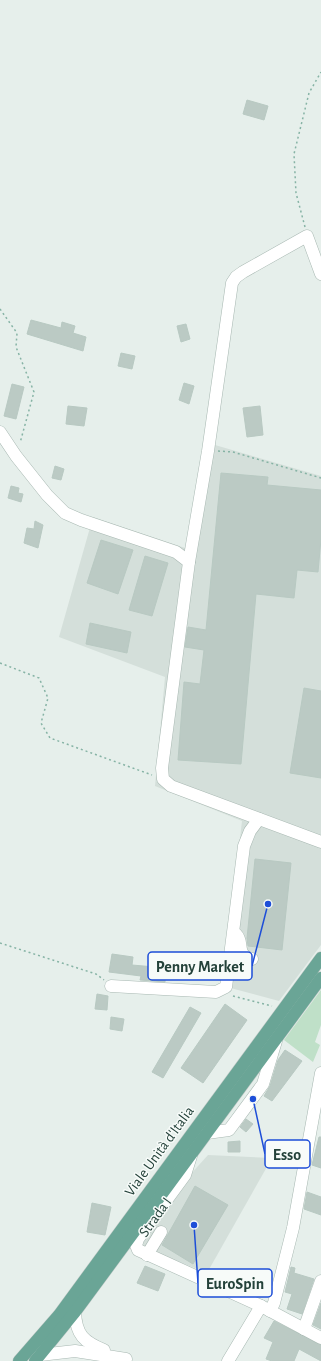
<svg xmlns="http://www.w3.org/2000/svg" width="321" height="1361" font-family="'Alegreya Sans',sans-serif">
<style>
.built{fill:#d4dfda}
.green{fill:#bfe0c8}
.building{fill:#bbcac4;stroke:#b8c9c2}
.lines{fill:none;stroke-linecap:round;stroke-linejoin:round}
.minor-casing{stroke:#a8b8b2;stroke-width:13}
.major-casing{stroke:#c2cac8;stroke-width:13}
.path{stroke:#86b3a5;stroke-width:1.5;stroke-dasharray:2 3;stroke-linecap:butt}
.minor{stroke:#fff;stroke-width:12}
.major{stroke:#6aa596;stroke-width:12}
.labels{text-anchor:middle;stroke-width:3;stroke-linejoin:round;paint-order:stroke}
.street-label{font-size:15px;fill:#24423a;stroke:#f7fbf9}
.leader{fill:none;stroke:#1d4ed8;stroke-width:1.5}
.callout-dot{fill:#1d4ed8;stroke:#f7fbf9;stroke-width:1.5}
.callout{fill:#f7fbf9;stroke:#1d4ed8;stroke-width:1.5}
.callout-label{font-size:16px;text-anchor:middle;font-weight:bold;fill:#24423a}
</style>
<rect width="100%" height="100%" fill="#e6efeb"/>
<g class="built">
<path d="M215,445L321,476V945L279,1001L223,986L242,821L155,786L165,677L59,637L93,517L191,550Z"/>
<path d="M208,1155L272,1158L207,1273L143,1247L141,1241L189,1176Z"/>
</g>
<path class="green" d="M321,990V1025L315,1042L320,1045L313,1062L284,1040Z"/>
<g class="building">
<path d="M247,100L268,106L264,120L243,114Z"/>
<path d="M31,320L61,328L62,322L75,326L73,333L86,337L83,351L27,334Z"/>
<path d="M186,324L190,339L181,342L177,326Z"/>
<path d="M121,353L135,356L132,369L118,366Z"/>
<path d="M184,383L194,386L189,404L179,400Z"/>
<path d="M12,384L24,387L16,419L4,416Z"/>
<path d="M68,406L87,408L84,426L66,424Z"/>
<path d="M260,406L263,435L247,437L243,408Z"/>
<path d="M55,466L64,469L61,480L52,478Z"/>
<path d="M221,473L268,477L267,485L321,490V539L318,572L297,570L294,598L256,594L241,764L178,760L184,682L200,684L204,650L185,647L188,627L206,630Z"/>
<path d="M11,486L19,488L18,493L23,494L21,502L8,498Z"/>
<path d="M35,521L43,525L38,548L24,543L27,528L34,529Z"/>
<path d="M101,540L133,550L118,594L87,583Z"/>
<path d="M145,556L168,563L152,616L129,610Z"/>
<path d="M90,623L131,632L127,653L86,644Z"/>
<path d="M304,688L321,691V778L290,773Z"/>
<path d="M255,859L291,863L282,950L248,946L247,938Z"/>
<path d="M112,954L133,957L132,965L166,968L165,982L140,980L141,976L109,972Z"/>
<path d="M97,994L108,996L107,1010L95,1009Z"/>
<path d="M225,1004L247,1020L203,1083L181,1068Z"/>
<path d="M190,1007L201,1013L163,1078L152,1072Z"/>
<path d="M111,1017L124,1019L122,1031L110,1029Z"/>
<path d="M285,1050L302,1061L272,1101L264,1096L270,1086L278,1060Z"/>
<path d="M246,1119L253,1124L246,1132L240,1127Z"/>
<path d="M319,1137H321V1168L312,1165Z"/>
<path d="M240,1141V1152H228V1142Z"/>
<path d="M195,1186L228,1205L193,1264L162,1245Z"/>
<path d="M307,1192L321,1197V1215L304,1209Z"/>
<path d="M92,1203L111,1207L105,1235L87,1232Z"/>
<path d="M145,1266L165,1274L158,1291L137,1283Z"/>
<path d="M291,1267L295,1268L294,1273L314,1279L302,1314L287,1309L292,1294L285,1292Z"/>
<path d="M321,1303V1329L313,1325Z"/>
<path d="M274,1321L321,1345V1361L299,1349L294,1361H272L266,1359L273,1342L264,1338Z"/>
</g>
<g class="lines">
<g class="minor-casing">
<g id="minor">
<path d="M0,432L16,456L47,495L65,513L81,520L176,552L189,562L162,768L163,779L171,786L321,842"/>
<path d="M189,562L208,451L232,283L236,277L243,272L307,236L321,274"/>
<path d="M236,934C245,943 234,954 252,959"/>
<path d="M111,986L216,992L226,987L244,846L250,831L259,819"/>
<path d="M207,1133L229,1130L263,1084L276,1041"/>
<path d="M191,1156L185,1175L138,1239L136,1245L138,1250L261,1306L321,1338"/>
<path d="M147,1255L161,1232"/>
<path d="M270,1311L274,1303L293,1228L321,1073"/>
<path d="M75,1312C76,1335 84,1342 104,1350"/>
<path d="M304,1329L321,1281"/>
<path d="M40,1355L75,1351L126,1359"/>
<path d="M228,1361L261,1306"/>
</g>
</g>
<g class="major-casing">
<g id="major">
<path d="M19,1361L59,1315L321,958"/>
<path d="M35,1361L75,1312L321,978"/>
</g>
</g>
<g class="path">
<path d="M305,227L296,193L294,154L309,93L321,72"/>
<path d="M0,309L17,333L16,347L34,392L20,443"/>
<path d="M218,451L233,452L321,478"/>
<path d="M0,663L39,678L48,698L41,723L50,738L152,775"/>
<path d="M0,943L96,974L104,980"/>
<path d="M233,996L272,1006"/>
</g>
<use href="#minor" class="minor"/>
<use href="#major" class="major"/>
</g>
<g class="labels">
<g class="street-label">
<text transform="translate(159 1151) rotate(-54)" y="5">Viale Unità d'Italia</text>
<text transform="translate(155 1217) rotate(-54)" y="5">Strada I</text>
</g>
</g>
<path class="leader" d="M268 904L252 966M253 1099L265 1154M194 1225L198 1283"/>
<g class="callout-dot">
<circle cx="268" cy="904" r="4"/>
<circle cx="253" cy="1099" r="4"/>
<circle cx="194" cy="1225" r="4"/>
</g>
<g class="callout">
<rect x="148" y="952" width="104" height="28" rx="4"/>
<rect x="265" y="1140" width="45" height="28" rx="4"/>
<rect x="198" y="1269" width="74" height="28" rx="4"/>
</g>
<g class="callout-label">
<text x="200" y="972">Penny Market</text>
<text x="287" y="1160">Esso</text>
<text x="235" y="1289">EuroSpin</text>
</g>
</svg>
